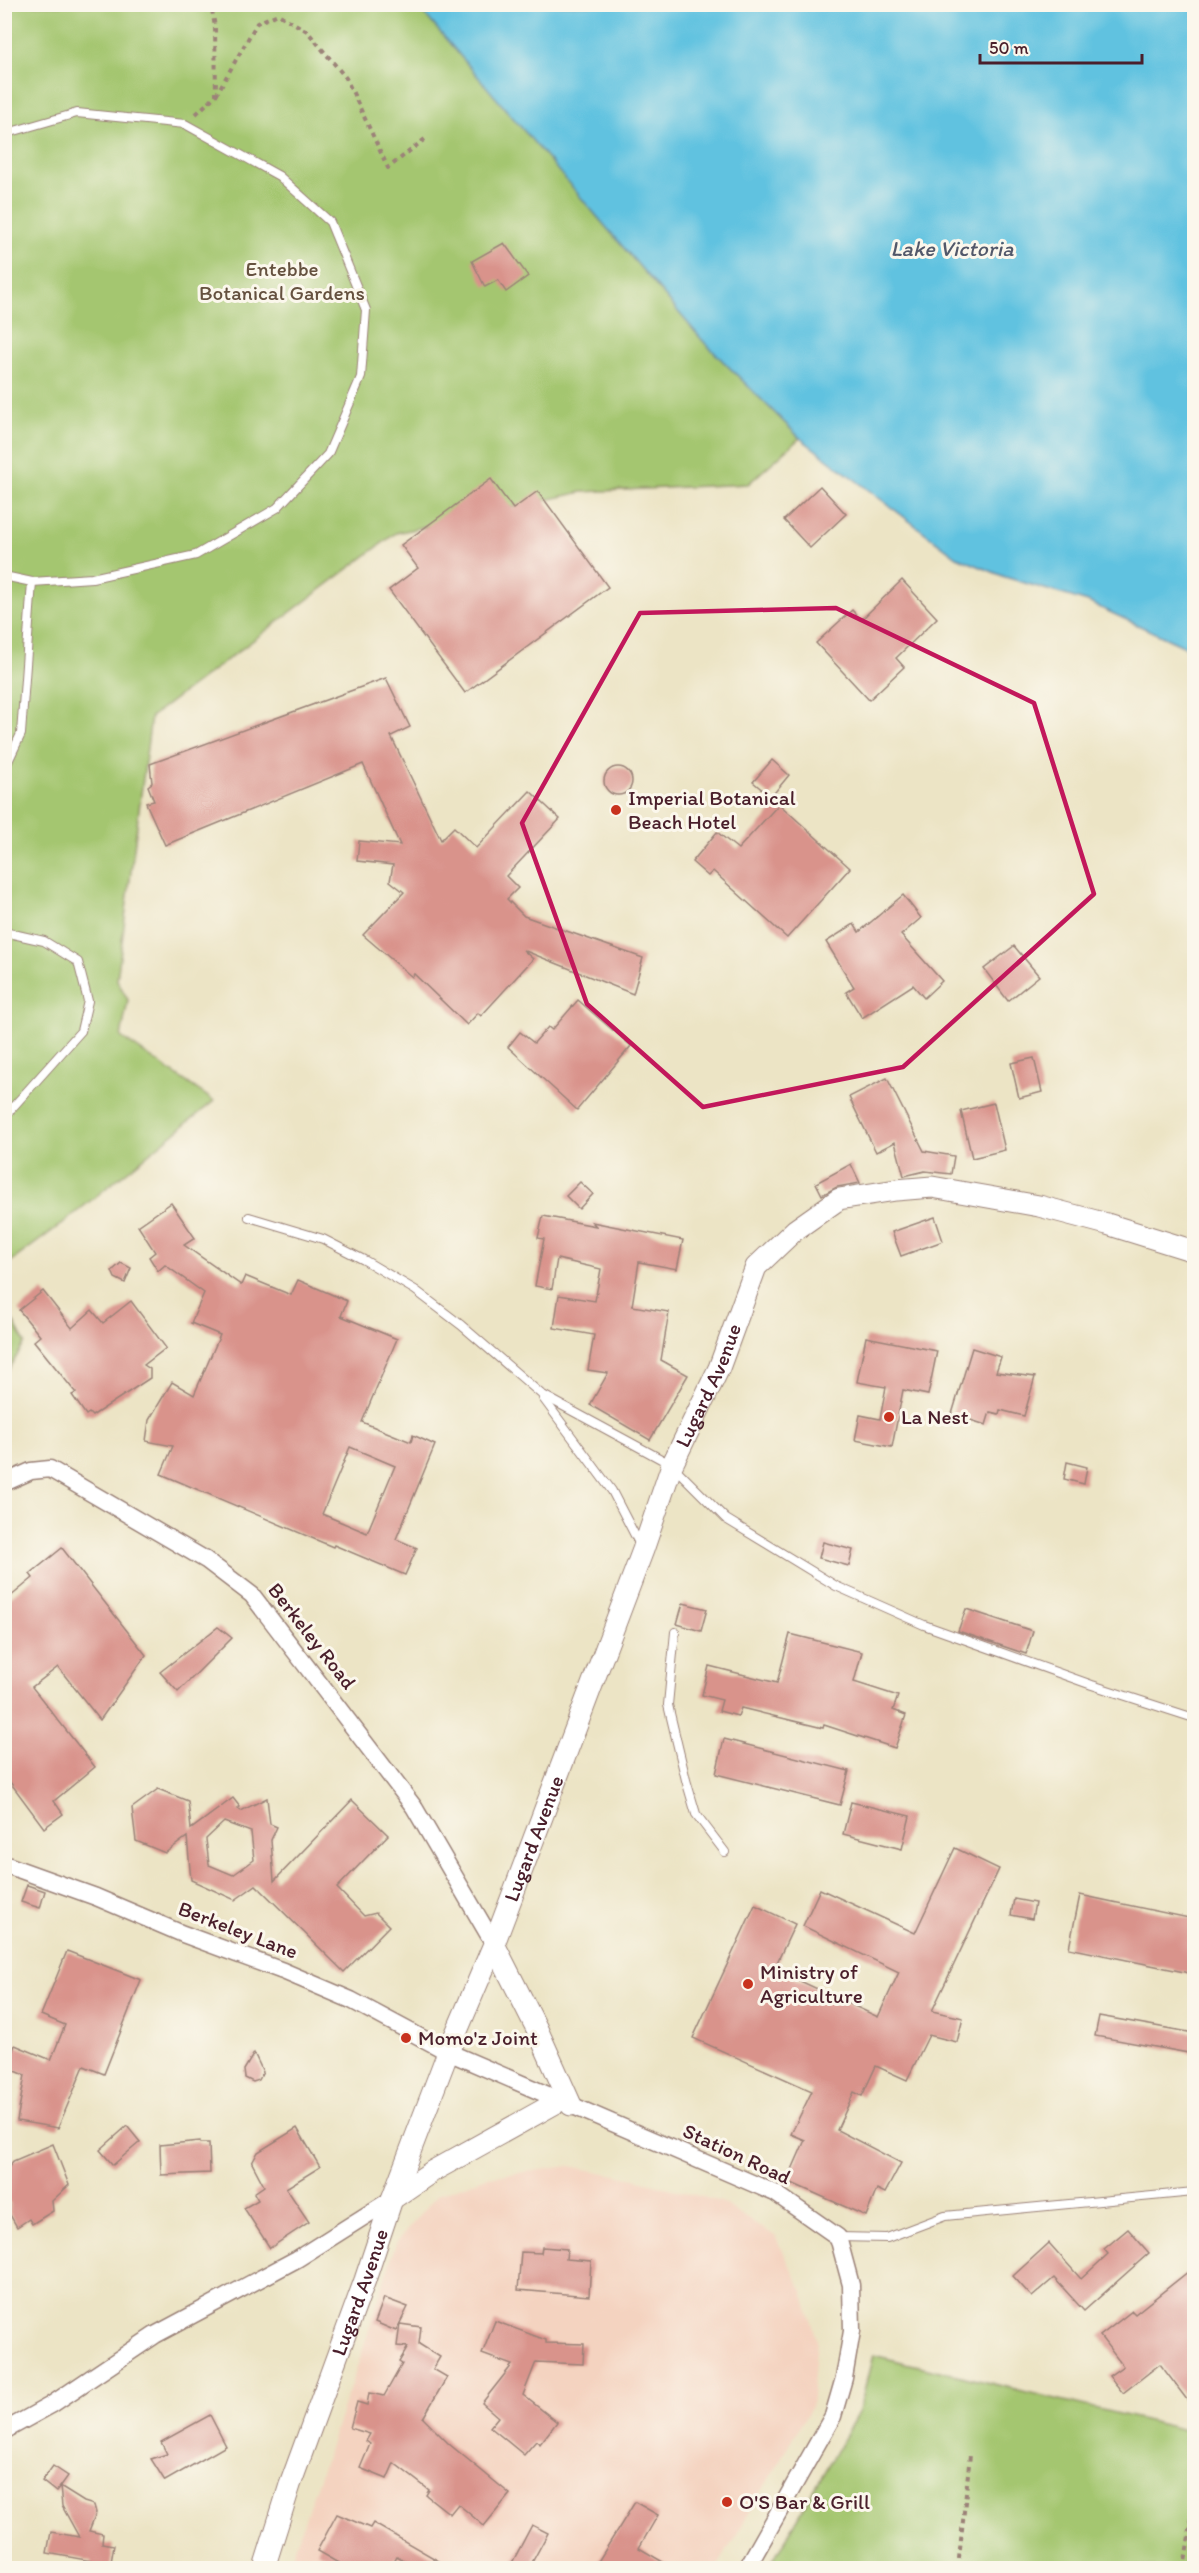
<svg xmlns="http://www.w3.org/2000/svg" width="1199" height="2573" font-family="Itim,sans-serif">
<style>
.built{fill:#f4d3c0}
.green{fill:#a4c66f;stroke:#77724d;stroke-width:1.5}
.water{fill:#61c2e0;stroke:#567086;stroke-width:1.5}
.building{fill:#d9938b;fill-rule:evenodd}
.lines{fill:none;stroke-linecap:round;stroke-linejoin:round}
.service-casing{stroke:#9b8278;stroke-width:10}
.minor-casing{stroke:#9b8278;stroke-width:19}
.tertiary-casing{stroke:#9b8278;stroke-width:23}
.path{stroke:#9b8278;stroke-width:4;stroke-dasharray:4.5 4.5;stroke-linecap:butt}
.service{stroke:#fff;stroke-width:8}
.minor{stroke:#fff;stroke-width:16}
.tertiary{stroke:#fff;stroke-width:21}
.marked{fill:none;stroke:#c2185b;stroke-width:4.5;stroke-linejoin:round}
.poi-dot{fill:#c8321e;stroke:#fbf7ec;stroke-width:2}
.labels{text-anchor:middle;stroke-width:6;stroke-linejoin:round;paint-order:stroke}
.park-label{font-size:21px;fill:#65513f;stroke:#fbf7ec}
.poi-label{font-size:21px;fill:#4a1f2b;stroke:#fbf7ec;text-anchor:start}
.street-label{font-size:21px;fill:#4a1f2b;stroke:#fbf7ec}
.water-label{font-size:22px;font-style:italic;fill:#52586a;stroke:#fbf7ec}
</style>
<rect width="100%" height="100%" fill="#fbf7ec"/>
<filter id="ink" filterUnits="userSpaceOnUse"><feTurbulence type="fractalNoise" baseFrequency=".0167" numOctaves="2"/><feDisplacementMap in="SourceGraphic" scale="12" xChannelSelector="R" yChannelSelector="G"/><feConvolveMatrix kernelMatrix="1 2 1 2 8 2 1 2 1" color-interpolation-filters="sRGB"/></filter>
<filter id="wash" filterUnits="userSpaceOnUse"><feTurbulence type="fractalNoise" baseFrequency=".008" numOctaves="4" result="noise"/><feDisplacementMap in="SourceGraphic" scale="24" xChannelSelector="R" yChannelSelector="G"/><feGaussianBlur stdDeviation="1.35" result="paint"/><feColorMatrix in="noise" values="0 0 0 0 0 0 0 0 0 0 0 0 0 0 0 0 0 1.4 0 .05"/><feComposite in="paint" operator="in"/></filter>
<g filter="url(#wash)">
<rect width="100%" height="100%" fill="#ece4c5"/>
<path class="built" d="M570,2166L635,2179L721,2202L775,2236L803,2291L817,2340L811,2407L717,2568H288L362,2352L396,2243L437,2195L487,2177Z"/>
<g class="green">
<path d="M5,5H417L704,342L800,438L748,484L582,492L396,533L151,717L117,980L128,1000L121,1037L214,1101L63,1223L5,1266Z"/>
<path d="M5,1307L25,1343L5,1375H4Z"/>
<path d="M873,2355L1194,2432V2568H769L859,2411Z"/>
</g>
<path class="water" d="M417,5H1194V651L1088,602L1005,577L957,557L800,438L704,342Z"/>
<g id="blocks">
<g class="building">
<path d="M504,243L528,276L506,292L498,280L485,287L472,261Z"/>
<path d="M491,479L513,509L538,491L608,587L465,693L389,590L418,568L401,545Z"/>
<path d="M820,486L846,514L810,548L784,520Z"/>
<path d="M902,580L937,618L896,658L904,667L869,700L816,643L852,610L861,620Z"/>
<path d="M386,678L410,727L391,736L441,840L454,827L476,848L530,791L560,819L506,876L518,888L507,899L524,916L643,958L633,994L523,950L533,959L481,1016L478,1013L467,1025L414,974L412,977L363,935L404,892L390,881L393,865L357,861L359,841L400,845L363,764L165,845L146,803L154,801L148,786L152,783L150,764Z"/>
<path d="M772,760L789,775L771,797L753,782Z"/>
<circle cx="618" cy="781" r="14"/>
<path d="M779,804L850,868L787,938L713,871L708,876L692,862L717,832L738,849Z"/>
<path d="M903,895L921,918L901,935L942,981L924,998L913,985L862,1018L846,992L854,987L826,942L854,924L859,932Z"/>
<path d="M1014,946L1039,976L1008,1001L984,969Z"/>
<path d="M578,1000L631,1046L577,1110L508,1047L520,1032L534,1043L548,1027L552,1030Z"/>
<path d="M1034,1058L1042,1092L1019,1098L1011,1063Z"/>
<path d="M887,1078L924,1151L954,1156L951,1174L925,1171L904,1176L895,1142L876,1152L849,1097Z"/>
<path d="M994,1103L1005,1150L972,1158L961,1111Z"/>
<path d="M851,1164L860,1183L837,1187L822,1195L816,1183Z"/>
<path d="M580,1182L593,1194L579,1209L566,1196Z"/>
<path d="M171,1203L195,1238L184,1245L241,1285L245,1276L291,1295L298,1280L347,1301L341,1316L397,1339L362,1422L411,1442L413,1435L435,1445L396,1539L417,1548L405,1575L334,1545L333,1547L161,1474L173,1446L146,1441L149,1420L172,1382L194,1395L220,1335L191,1323L204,1293L165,1265L158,1271L149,1257L155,1252L138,1226ZM350,1447L395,1466L367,1533L322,1514Z"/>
<path d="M543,1216L596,1226L592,1222L683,1240L677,1269L639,1262L632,1306L669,1312L661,1360L688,1375L650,1440L590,1405L608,1373L588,1370L594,1335L554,1328L559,1295L595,1301L601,1269L557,1259L552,1289L535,1286L544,1239L538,1238Z"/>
<path d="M935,1217L943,1241L901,1256L892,1232Z"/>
<path d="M121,1263L131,1268L125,1283L115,1278L112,1271Z"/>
<path d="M43,1291L72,1328L92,1310L103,1323L131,1301L166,1348L144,1365L150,1369V1378L92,1416L89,1413L86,1415L72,1395L76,1393L34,1341L40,1336L19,1310Z"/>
<path d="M866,1337L937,1351L928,1395L903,1390L892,1447L855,1440L860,1415L880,1419L886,1387L857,1382Z"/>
<path d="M972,1348L1001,1357L996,1372L1035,1377L1024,1416L1000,1410L999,1414L990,1412L986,1425L952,1414Z"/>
<path d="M1067,1462L1087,1467L1084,1484L1064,1479Z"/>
<path d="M823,1542L853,1550L849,1566L819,1558Z"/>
<path d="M62,1548L146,1655L100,1720L58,1667L32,1687L95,1767L54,1801L63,1814L44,1828L4,1774V1602L33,1578L30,1574Z"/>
<path d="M683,1603L707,1609L701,1631L677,1624Z"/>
<path d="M966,1609L1033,1631L1026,1654L958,1631Z"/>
<path d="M218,1627L232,1638L178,1692L160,1672Z"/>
<path d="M790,1634L862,1652L854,1682L898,1696L893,1710L906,1715L895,1748L824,1725L823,1728L741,1708L738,1716L719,1711L722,1700L702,1695L709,1666L777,1683Z"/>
<path d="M724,1739L849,1771L840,1805L716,1774Z"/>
<path d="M158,1789L188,1801L191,1829L233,1798L240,1807L238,1809L241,1811L267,1798L270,1824L277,1827L271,1840L274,1881L352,1800L388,1835L337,1888L364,1916L376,1913L389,1926L344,1972L256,1885L235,1900L191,1880L187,1837L165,1853L136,1841L132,1808ZM224,1822L251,1832L254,1860L233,1875L209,1865L206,1839Z"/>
<path d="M851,1802L910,1816L902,1849L843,1834Z"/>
<path d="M955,1848L999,1869L932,2011L963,2018L957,2042L929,2035L907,2080L876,2066L862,2096L854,2092L837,2130L901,2163L885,2193L877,2189L866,2216L787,2181L805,2140L791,2134L812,2091L693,2038L755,1905L795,1924L774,1969L878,2017L899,1972L803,1926L820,1889L915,1933Z"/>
<path d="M27,1885L45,1891L40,1908L21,1902Z"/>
<path d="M1080,1895L1194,1919V1974L1069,1948Z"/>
<path d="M1014,1899L1035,1903L1032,1919L1011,1915Z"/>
<path d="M67,1951L141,1980L104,2074L84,2066L58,2128L17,2121L25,2075L6,2067L15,2045L51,2060L65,2025L41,2015Z"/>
<path d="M1099,2016L1194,2033V2054L1095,2036Z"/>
<path d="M254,2053L263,2072L259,2080L253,2082L245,2078L244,2070Z"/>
<path d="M127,2126L140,2142L113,2165L100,2150Z"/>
<path d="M297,2128L320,2167L286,2188L309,2222L270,2248L244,2208L258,2200L254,2193L264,2186L252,2163L258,2152Z"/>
<path d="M200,2141V2143H209L210,2173L161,2175L160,2145Z"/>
<path d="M53,2144L69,2185L52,2201L53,2211L32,2224L29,2219L17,2227L9,2213L10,2205L4,2195V2174L13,2161Z"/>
<path d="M1128,2229L1149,2253L1084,2311L1054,2278L1032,2297L1013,2276L1049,2243L1081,2279L1108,2254L1104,2249Z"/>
<path d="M542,2247L567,2249L566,2259L591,2261L589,2296L518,2290L521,2252L541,2253Z"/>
<path d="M1194,2267V2409L1160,2364L1123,2393L1109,2376L1123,2366L1100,2336L1132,2311L1135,2314Z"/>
<path d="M384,2298L408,2307L396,2331L375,2322Z"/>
<path d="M495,2321L546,2340V2343L584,2344L583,2364L536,2362L523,2395L557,2422L540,2444L536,2441L524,2455L490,2427L498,2417L482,2403L512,2365L482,2354Z"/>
<path d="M400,2324L421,2327L419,2344L440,2357L433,2369L447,2377L423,2418L449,2444L510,2494L484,2526L458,2504L450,2514L426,2495L429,2490L394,2463L387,2479L360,2468L370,2444L366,2441L370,2434L350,2428L357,2402L367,2405L369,2393L384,2396L402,2364L399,2362L408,2347L397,2346Z"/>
<path d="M210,2415L226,2446L165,2481L151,2459L167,2454L161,2442Z"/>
<path d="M53,2466L68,2476L60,2487L84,2502L94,2505L96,2513L89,2531L103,2534L102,2543L114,2545L110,2568H96L91,2566L92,2561L47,2553L51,2532L79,2537L62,2506L60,2487L56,2492L42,2481Z"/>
<path d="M635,2502L658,2515L639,2548L673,2568H594Z"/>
<path d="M337,2514L370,2528L373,2523L451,2568H418L397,2556L390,2568H347L317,2551Z"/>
<path d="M532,2525L548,2533L529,2568H523L512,2563Z"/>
</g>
</g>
</g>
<g filter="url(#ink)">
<use href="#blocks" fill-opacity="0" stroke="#9b8278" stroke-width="1.5"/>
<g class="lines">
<g class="service-casing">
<g id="service">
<path d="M4,134L77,113L185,124L279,176L330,222L366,310L361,377L328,454L277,508L196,555L92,578L32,582L4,576"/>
<path d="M4,770L21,734L32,582"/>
<path d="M4,932L44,941L78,962L88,1001L81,1031L4,1117"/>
<path d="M249,1217L323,1239L364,1260L415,1290L461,1325L541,1394L672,1465L726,1519L836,1586L924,1625L1092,1685L1194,1718"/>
<path d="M543,1398L612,1491L641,1547"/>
<path d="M675,1632L668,1705L686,1780L696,1814L725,1852"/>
<path d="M838,2237L887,2238L945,2216L1194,2192"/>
</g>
</g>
<g class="minor-casing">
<g id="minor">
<path d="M4,1483L31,1471L50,1469L206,1560L252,1595L414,1807L494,1944"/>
<path d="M4,1864L96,1897L183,1934L283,1971L351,2000L448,2052L775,2193L838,2237L851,2285L852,2331L844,2378L833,2416L747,2568"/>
<path d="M4,2431L51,2405L155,2335L297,2259L392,2199"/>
</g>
</g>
<g class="tertiary-casing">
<g id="tertiary">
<path d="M494,1944L537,2029L571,2105"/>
<path d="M392,2199L433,2171L561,2100"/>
<path id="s1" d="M264,2568L290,2485L365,2280L392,2199L448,2052L494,1944L643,1550L672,1465L719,1368L756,1267L795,1230L839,1199L896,1190L932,1187L1039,1206L1107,1224L1194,1251"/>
</g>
</g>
<g class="path">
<path d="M216,95L257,23L278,14L307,31L346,78L388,168L425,139"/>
<path d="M196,114L216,95L215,27L211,4"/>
<path d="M958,2568L970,2455"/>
<path d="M1184,2568L1193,2510"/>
</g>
<use href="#service" class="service"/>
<use href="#minor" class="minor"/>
<use href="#tertiary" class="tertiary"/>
</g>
</g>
<path class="marked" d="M836,608L1034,703L1094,894L903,1067L703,1107L587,1004L522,823L640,613Z"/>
<g class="poi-dot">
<circle cx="616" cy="810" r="6"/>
<circle cx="889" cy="1417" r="6"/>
<circle cx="748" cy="1984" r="6"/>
<circle cx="406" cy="2038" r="6"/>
<circle cx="727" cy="2502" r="6"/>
</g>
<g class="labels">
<g class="park-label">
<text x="282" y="276">Entebbe<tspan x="282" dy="24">Botanical Gardens</tspan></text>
</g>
<g class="poi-label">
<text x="628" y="805">Imperial Botanical<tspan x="628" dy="24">Beach Hotel</tspan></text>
<text x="901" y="1424">La Nest</text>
<text x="760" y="1979">Ministry of<tspan x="760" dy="24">Agriculture</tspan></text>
<text x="418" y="2045">Momo'z Joint</text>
<text x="739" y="2509">O'S Bar &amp; Grill</text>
</g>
<g class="street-label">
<text dy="7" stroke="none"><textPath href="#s1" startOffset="1264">Lugard Avenue</textPath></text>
<text transform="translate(312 1636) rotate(52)" y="7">Berkeley Road</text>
<text dy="7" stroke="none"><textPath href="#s1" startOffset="778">Lugard Avenue</textPath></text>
<text transform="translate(238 1930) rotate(21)" y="7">Berkeley Lane</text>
<text transform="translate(737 2154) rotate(25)" y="7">Station Road</text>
<text dy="7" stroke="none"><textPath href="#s1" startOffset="292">Lugard Avenue</textPath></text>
</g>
<g class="water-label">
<text x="952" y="256">Lake Victoria</text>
</g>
</g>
<rect width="1199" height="2573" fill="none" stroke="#fbf7ec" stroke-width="24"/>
<path d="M980 54v9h162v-9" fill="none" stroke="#4a1f2b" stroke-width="3"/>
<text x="989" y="54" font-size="18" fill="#4a1f2b" stroke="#fbf7ec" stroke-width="4.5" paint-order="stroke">50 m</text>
</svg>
